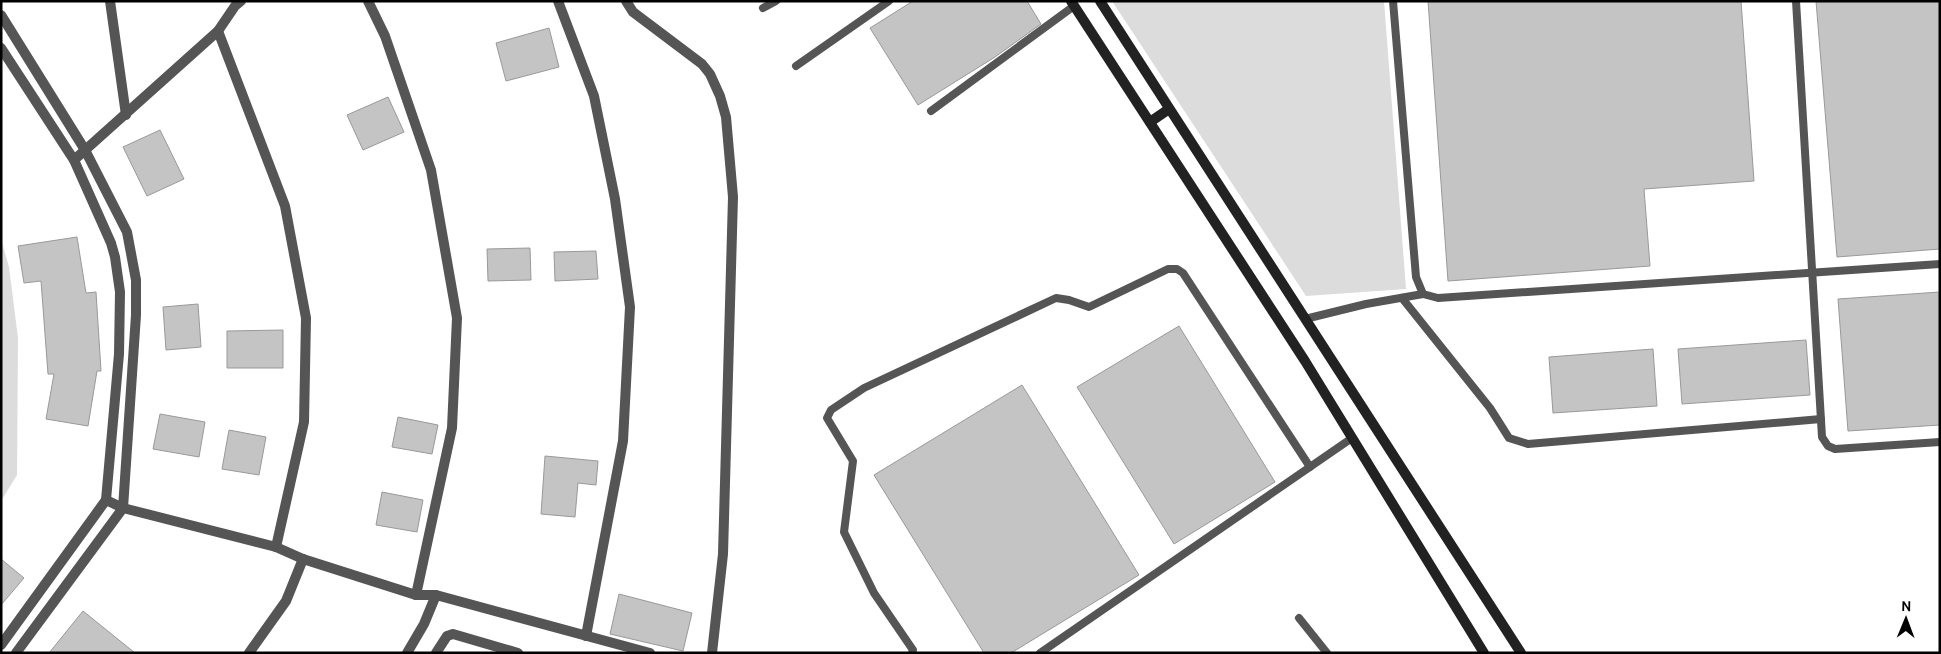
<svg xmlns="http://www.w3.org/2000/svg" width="1941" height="654" font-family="Cabin,sans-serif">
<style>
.green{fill:#dcdcdc}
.building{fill:#c4c4c4;stroke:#999}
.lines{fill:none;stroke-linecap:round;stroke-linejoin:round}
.lane{stroke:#555;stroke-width:8}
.street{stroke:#555;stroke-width:10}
.secondary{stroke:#222;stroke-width:10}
</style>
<rect width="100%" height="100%" fill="#fff"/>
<g class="green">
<path d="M1112,1H1384L1406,289L1306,296Z"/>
<path d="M1,239L9,267L18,338L17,475L1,501Z"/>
</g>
<g class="building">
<path d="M913,1H1027L1041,24L995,57L918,105L870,28Z"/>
<path d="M1428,1H1741L1754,181L1644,189L1650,266L1448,281Z"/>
<path d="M1816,1H1940V249L1837,257Z"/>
<path d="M549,28L559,67L506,81L496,43Z"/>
<path d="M388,97L404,132L363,150L347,115Z"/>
<path d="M160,130L184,179L147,196L123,147Z"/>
<path d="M77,237L86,293L96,292L101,371H97L88,426L46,419L54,374H48L41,281L24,283L18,246Z"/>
<path d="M530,248L531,280L488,281L487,249Z"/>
<path d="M596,251L598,279L555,281L554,252Z"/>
<path d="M1940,292V425L1848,431L1838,299Z"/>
<path d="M198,304L201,347L166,350L163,307Z"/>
<path d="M1179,326L1275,482L1174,544L1077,387Z"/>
<path d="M283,330V368H227V331Z"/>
<path d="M1806,340L1810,395L1682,404L1678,349Z"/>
<path d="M1653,349L1657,406L1553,413L1549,357Z"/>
<path d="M1022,385L1139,575L1011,653H984L874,475Z"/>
<path d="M160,414L205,422L199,457L153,449Z"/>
<path d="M398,417L438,425L432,454L392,447Z"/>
<path d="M229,430L266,437L259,475L222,469Z"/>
<path d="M545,456L598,461L596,485L578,483L575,517L541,514Z"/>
<path d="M382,492L423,500L417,532L376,525Z"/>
<path d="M1,559L24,578L1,605Z"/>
<path d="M619,594L692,613L683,651L610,634Z"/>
<path d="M83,611L135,653H49Z"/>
</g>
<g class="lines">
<g class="lane">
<path d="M1393,1L1416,277L1423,294L1438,298L1940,264"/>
<path d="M1796,1L1822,437L1828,446L1835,449L1940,442"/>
<path d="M763,8L776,1"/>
<path d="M796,66L889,1"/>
<path d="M931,111L1074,6"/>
<path d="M1402,298L1490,408L1509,438L1528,444L1821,419"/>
<path d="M1305,319L1366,304L1423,294"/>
<path d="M1299,618L1327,653"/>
<path d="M912,653L913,650L874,593L844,532L853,461L827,418L831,410L864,388L1056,298L1069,300L1089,307L1168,269H1177L1183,273L1310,467"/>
<path d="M1040,653L1352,438"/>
</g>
<g class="street">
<path d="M110,1L126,115"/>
<path d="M368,1L385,36L431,170L457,318L452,428L416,595"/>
<path d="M558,1L594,96L615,199L630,307L623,441L586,636"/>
<path d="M626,1L633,12L702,64L710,74L720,96L726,117L733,197L723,554L712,653"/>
<path d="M1,15L85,150L127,232L136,280V315L123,508L16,653"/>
<path d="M218,31L285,206L306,318L304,422L276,547"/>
<path d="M1,48L74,160L111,243L115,257L120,292L119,354L106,500L1,645"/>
<path d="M74,160L218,31L235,6L241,1"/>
<path d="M106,500L123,508L276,547L303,559L416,595H436L650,653"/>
<path d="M249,653L286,601L303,559"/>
<path d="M407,653L424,624L436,595"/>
<path d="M436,653L447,636L453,634L518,653"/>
</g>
<g class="secondary">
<path d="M1071,1L1305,361L1484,653"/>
<path d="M1100,1L1521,653"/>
<path d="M1150,122L1169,109"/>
</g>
</g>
<rect width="1941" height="654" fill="none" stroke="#000000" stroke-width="5"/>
<g transform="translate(1906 619) rotate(1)" stroke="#ffffff" stroke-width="4" paint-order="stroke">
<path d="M0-4L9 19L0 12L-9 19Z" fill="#000000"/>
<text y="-8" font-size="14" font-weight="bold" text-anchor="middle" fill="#000000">N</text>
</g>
</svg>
